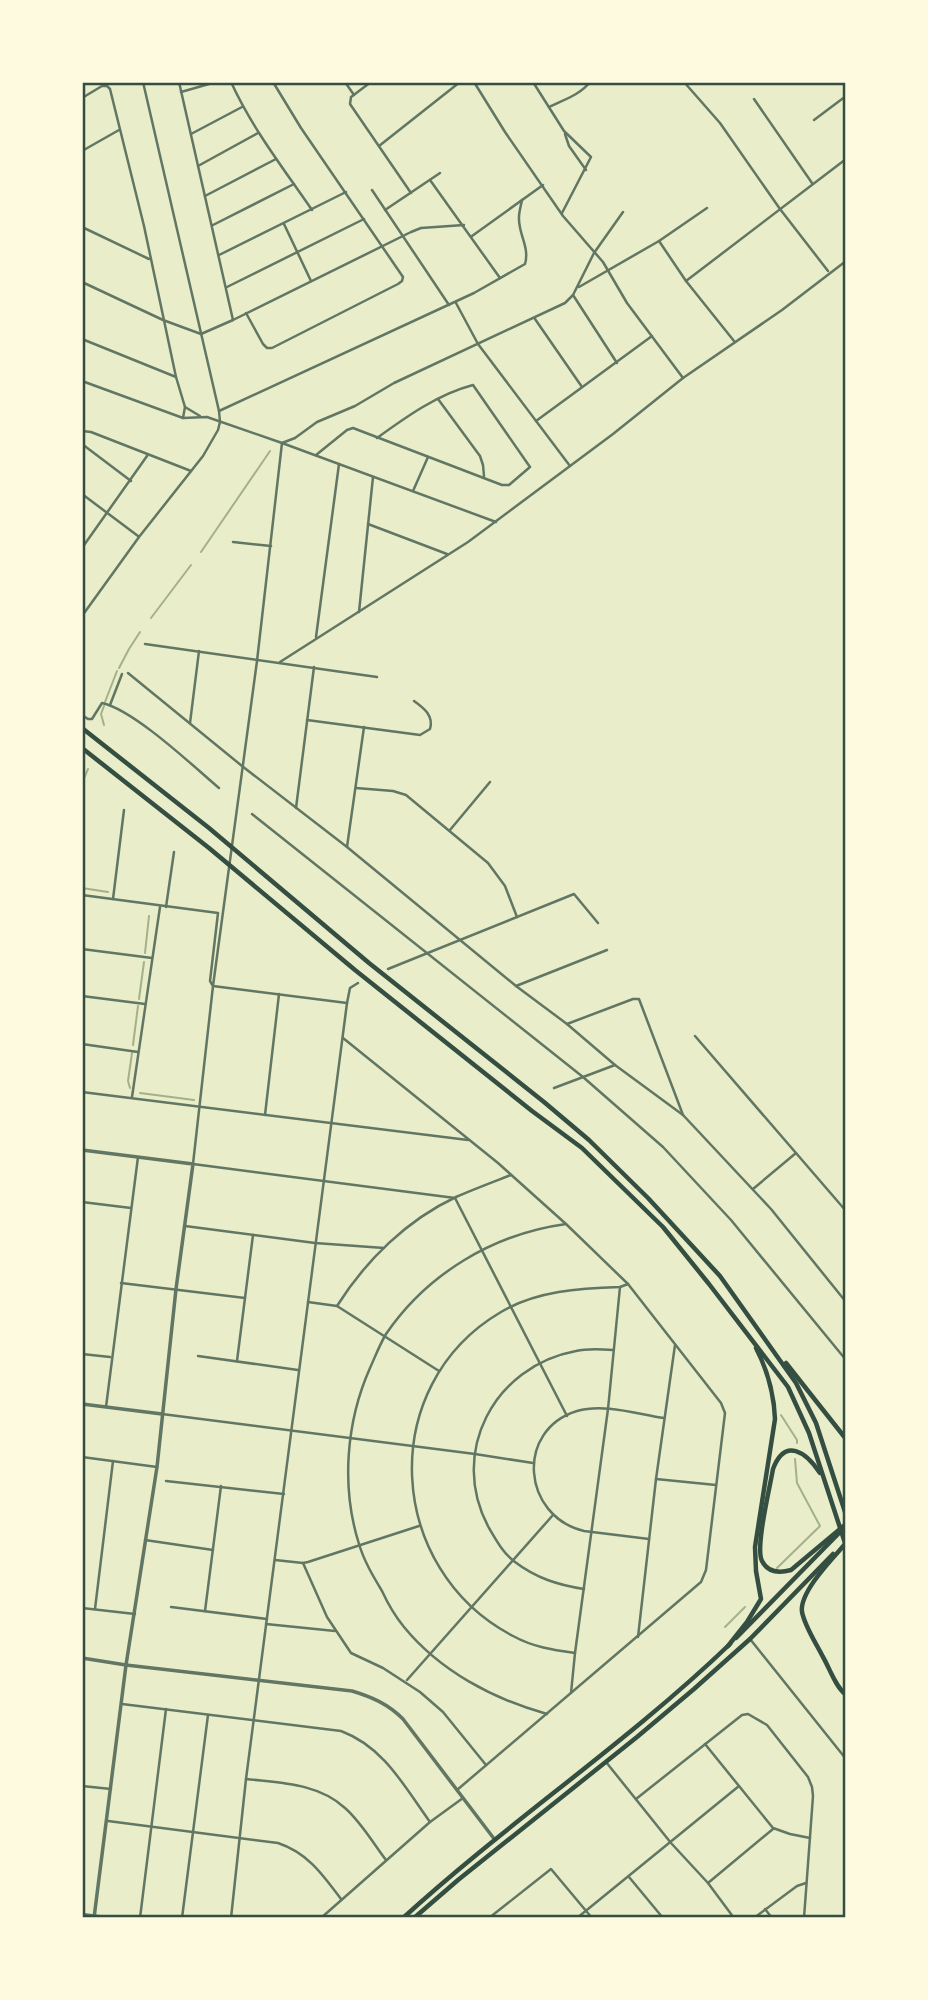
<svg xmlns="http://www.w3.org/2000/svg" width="928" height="2000" font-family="'PT Sans',sans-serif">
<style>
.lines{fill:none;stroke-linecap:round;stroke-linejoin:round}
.stream{stroke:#a3b18a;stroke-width:2}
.minor{stroke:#617663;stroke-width:2.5}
.tertiary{stroke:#617663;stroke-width:3.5}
.primary{stroke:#344e41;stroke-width:4.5}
.trunk{stroke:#344e41;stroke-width:4.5}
.neatline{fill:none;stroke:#344e41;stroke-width:2.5}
</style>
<rect width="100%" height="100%" fill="#e9edc9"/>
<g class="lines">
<g class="stream">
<path d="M201,552L270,451"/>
<path d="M151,618L191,565"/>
<path d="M119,668L129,649L140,632"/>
<path d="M105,702L117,671"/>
<path d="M104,725L101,714L104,706"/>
<path d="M82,783L88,769"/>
<path d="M82,888L108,892"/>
<path d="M145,953L149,916"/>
<path d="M139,999L144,962"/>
<path d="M133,1045L138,1006"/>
<path d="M130,1088L128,1081L132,1053"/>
<path d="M140,1093L194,1100"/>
<path d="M781,1415L797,1440V1443"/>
<path d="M777,1568L820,1526L797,1483L795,1459"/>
<path d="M725,1627L745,1607"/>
</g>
<g class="minor">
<path d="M179,82L233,320"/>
<path d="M231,82C252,128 283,168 312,210"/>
<path d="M345,82L354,95"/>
<path d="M371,82L351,97L350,104L411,193"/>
<path d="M474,82L505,132L563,216L603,262L627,303L683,378"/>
<path d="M533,82L564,131L591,157L562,213"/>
<path d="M684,82L720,123L780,209L828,271"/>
<path d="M181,92L216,82"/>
<path d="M82,98L102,86H107L110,89L144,226L176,377L185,407L183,418"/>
<path d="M754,99L812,183"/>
<path d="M549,107C563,100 580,95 590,82"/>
<path d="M814,120L846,96"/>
<path d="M191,134L242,107"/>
<path d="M565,134L569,146L586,170"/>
<path d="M379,146L460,82"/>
<path d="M82,151L119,130"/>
<path d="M198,166L258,133"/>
<path d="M430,180L500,278"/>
<path d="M372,190L449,305"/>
<path d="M205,196L276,159"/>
<path d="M385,210L440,173"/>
<path d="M284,224L311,281"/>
<path d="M213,225L294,184"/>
<path d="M82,227L149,259"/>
<path d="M472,236L543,185"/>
<path d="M659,241L686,281L734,341"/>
<path d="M219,255L346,192"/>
<path d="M686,281L846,159"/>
<path d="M82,282L163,320L201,334L233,320L411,232L421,228L464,225"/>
<path d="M227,287L364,219"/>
<path d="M579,287L659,241L707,208"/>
<path d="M573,295L617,363"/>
<path d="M456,303L478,344L570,466"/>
<path d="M246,313L263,344L267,348H272L398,284L402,281L403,277L301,128L273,82"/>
<path d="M535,319L582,387"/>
<path d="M82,339L176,377"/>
<path d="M82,381L183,418L207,417L282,443L496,522"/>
<path d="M438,399L480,456L483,465L484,476"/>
<path d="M185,407L200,416"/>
<path d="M219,411L474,293L525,264C530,247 518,234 519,217C519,212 521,205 522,200"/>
<path d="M536,421L652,336"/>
<path d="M82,431L91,432L191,471"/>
<path d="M282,443L257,661L213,986L193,1164L455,1198L567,1416"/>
<path d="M282,443L295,438L317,422L355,406L394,383L565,303L573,295L594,253L623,212"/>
<path d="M82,444L131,481"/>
<path d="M316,455L347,430L353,428L502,485H509L530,467L473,385C438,394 406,417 377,438"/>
<path d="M413,491L428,457"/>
<path d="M82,494L138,536"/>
<path d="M368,524L447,554"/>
<path d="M233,542L271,546"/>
<path d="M82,548L147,456"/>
<path d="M359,612L373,477"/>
<path d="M82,616L139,537L203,456L218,430L220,422L219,411L143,82"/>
<path d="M316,637L339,464"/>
<path d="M145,644L377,677"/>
<path d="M280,662L468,542L613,434L683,378L782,310L846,261"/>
<path d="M128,673L242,766L347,847L516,986L567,1024L615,1065L683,1115L771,1209L846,1302"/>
<path d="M110,705L122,674"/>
<path d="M82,715L88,719H92L102,703C134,710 192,765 219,788"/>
<path d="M307,720L420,735L430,729C434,716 424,708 414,701"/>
<path d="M190,723L199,651"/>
<path d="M356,788L393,791L406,795L488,863L505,886L517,917"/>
<path d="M296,808L314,667"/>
<path d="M252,814L583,1077L663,1147L731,1220L846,1360"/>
<path d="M450,830L490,782"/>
<path d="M347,847L364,727"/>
<path d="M82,895L218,913L210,981L213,986L347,1003"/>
<path d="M113,899L124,810"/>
<path d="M166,907L174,852"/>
<path d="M82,949L152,958"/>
<path d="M388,969L574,894L598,923"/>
<path d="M516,986L607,950"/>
<path d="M82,996L145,1004"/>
<path d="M567,1024L633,999H639L683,1115"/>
<path d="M695,1036L846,1211"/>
<path d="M343,1038L498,1163L566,1224L628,1284L721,1403L725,1413L706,1570L701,1582L457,1790"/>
<path d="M82,1044L138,1052"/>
<path d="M554,1088L615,1065"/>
<path d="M82,1092L468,1140"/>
<path d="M132,1097L160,907"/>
<path d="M265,1115L279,994"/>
<path d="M753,1189L796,1153"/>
<path d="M82,1202L131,1208"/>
<path d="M185,1226L315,1243L384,1248"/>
<path d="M121,1283L245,1298"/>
<path d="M308,1302L337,1306L439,1371"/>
<path d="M337,1306C366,1260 407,1220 456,1197C474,1189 493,1182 511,1175"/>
<path d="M82,1354L110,1357"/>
<path d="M198,1356L298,1370"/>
<path d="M237,1361L253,1235"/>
<path d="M106,1407L138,1157"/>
<path d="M162,1414L475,1454L533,1463"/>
<path d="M82,1457L157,1467"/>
<path d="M656,1479L716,1485"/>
<path d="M166,1481L284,1494"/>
<path d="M649,1539L584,1531C522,1516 515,1430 577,1411C604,1403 637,1414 664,1418"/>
<path d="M145,1540L213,1550"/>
<path d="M275,1560L303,1563L308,1562L419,1526"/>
<path d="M303,1563L327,1617L351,1653L383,1668L420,1692L443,1712L486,1765"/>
<path d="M584,1589C558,1585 536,1578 515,1562C503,1553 496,1540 489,1528C448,1453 494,1366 576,1351C588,1348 601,1349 613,1350"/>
<path d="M171,1607L267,1619"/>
<path d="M82,1608L135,1614"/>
<path d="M95,1609L113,1461"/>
<path d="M205,1611L221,1486"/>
<path d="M266,1624L335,1631"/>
<path d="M638,1637L656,1479L675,1345"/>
<path d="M750,1639L846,1759"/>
<path d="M575,1653C553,1650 533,1647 513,1636C386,1570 375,1386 501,1312C536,1291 580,1288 620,1287L628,1284"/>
<path d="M407,1680L553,1515"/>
<path d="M571,1693L575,1653L608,1409L620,1287"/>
<path d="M122,1704L341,1731C384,1747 404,1786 430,1822"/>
<path d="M547,1714C493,1699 440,1671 404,1627C395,1616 388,1604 382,1591C373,1576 364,1561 359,1544C341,1487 346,1422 370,1368C375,1357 380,1344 386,1334C427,1274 493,1234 566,1224"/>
<path d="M705,1744L773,1828L790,1834L810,1838"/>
<path d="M606,1762L671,1843L708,1883L734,1918"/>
<path d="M246,1779C280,1783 318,1783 345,1808C361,1822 373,1843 386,1860"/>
<path d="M82,1786L111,1789"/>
<path d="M636,1799L742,1715L748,1714L767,1725L808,1777L812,1787L813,1796L804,1918"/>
<path d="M108,1821L278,1843C308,1853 323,1875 341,1899"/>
<path d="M629,1877L663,1918"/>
<path d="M708,1883L773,1829"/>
<path d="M765,1909L772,1918"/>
<path d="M82,1914L114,1918"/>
<path d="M140,1918L166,1709"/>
<path d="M182,1918L208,1715"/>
<path d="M231,1918L246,1779L347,1003L350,988L358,983"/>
<path d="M321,1918L430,1822L463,1798"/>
<path d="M489,1918L551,1869L592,1918"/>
<path d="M577,1918L739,1786"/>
<path d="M754,1918L797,1886L806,1883"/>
</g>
<g class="tertiary">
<path d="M82,1150L193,1164L176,1289L157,1467L126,1665L94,1918"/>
<path d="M82,1404L162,1414"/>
<path d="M82,1658L126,1665L352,1691C372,1697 388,1704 403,1719L495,1840"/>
</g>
<g class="primary">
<path d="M736,1638L843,1529"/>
<path d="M403,1918C508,1822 627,1743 730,1644"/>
<path d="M414,1918L458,1880L637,1737L694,1689L750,1639L833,1554"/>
</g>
<g class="trunk">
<path d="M82,728L209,828L369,963L544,1102L589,1140L648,1198L720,1276L796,1383L816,1423L846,1515"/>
<path d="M82,748L209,848L355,970L532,1111L582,1148L663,1227L709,1284L788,1387L809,1433L846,1546"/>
<path d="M786,1363L846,1439"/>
<path d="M820,1473C806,1452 785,1437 773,1469C770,1487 755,1548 762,1561C768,1573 780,1573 791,1570L846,1524"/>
<path d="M846,1543C833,1558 799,1592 802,1612C805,1627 816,1643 823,1657C830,1669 835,1686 846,1695"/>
<path d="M728,1646L747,1622L761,1599L756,1571L755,1547L775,1419C774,1394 768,1371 756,1348"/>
</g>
</g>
<rect width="928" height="2000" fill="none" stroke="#fefae0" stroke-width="168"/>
<rect x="84" y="84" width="760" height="1832" class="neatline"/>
</svg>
